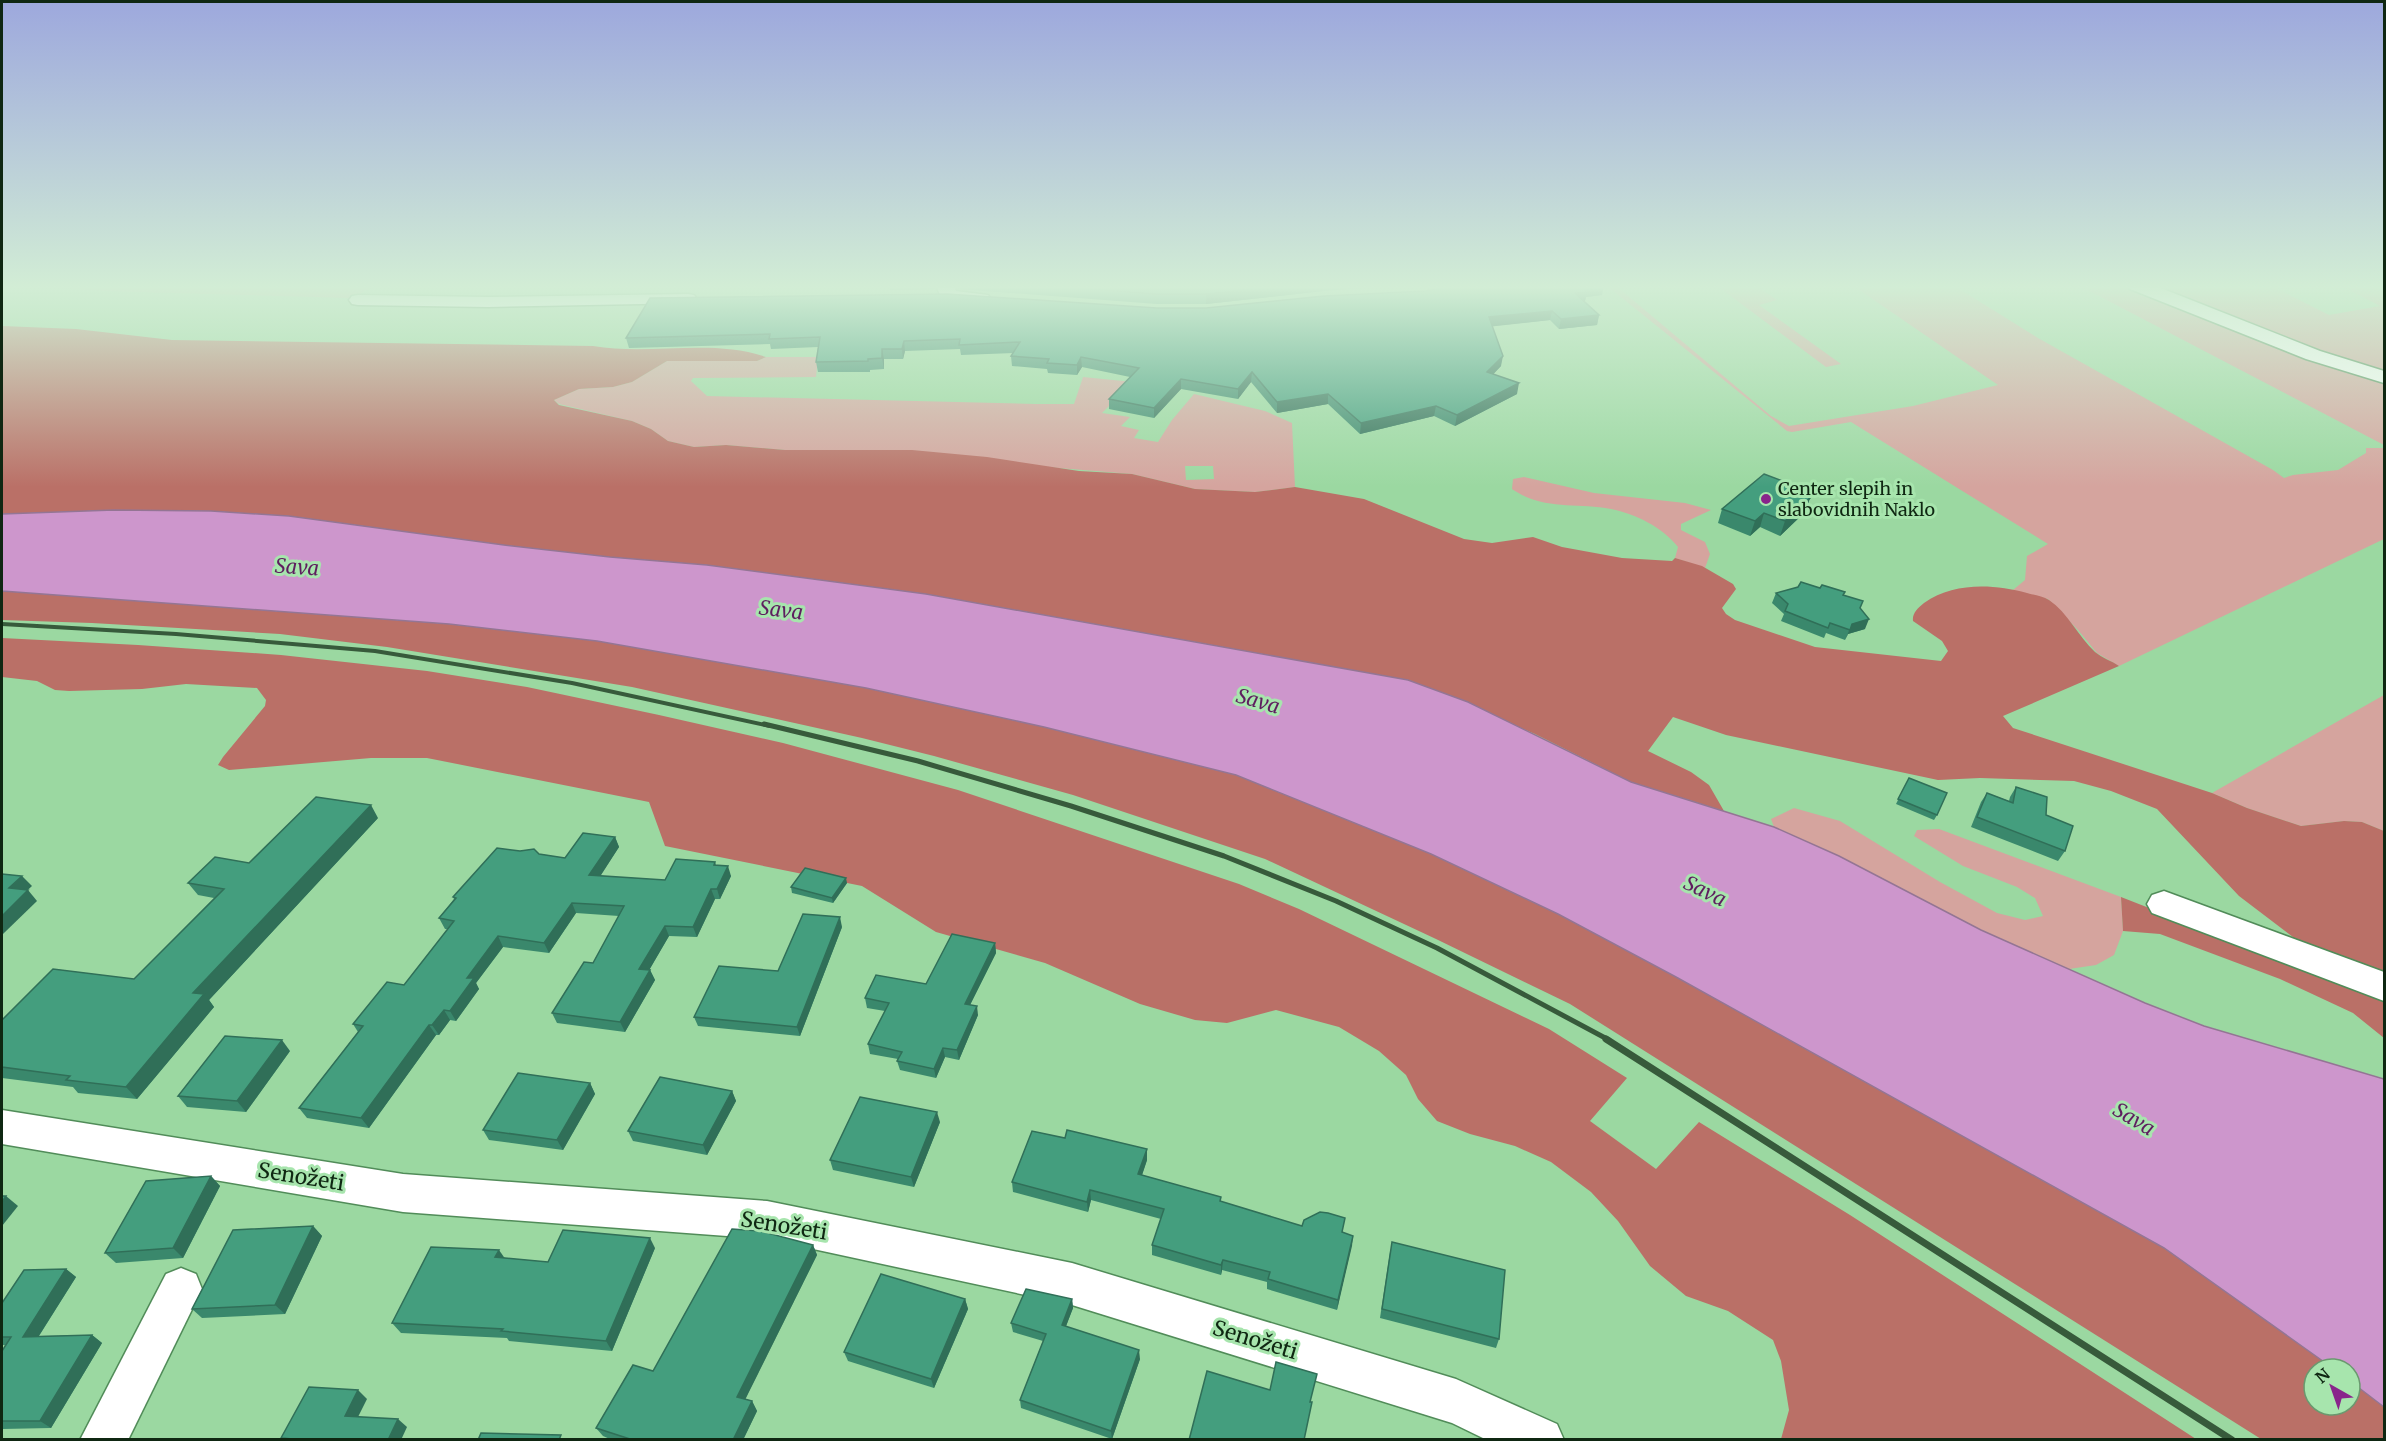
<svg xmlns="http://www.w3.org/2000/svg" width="2386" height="1441" font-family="Merriweather,serif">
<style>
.green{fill:#d5a49e;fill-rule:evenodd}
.forest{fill:#ba7067}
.water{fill:#cd96cc;stroke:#947594;stroke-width:1.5}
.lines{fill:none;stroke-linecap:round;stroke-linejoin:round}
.minor-casing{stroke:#518c59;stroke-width:3}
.minor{fill:#fff;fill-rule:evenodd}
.rail-far2{stroke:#375a3b;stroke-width:4}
.rail-far1{stroke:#375a3b;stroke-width:5}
.rail{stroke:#375a3b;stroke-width:7}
.wall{fill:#3a886c}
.shaded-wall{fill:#306f58}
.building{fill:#449e7e;stroke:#306f58;stroke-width:1.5}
.poi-dot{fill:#89248b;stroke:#a7e5ad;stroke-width:2}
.labels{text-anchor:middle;stroke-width:6;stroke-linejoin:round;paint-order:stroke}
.poi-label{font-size:18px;fill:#0f2712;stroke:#a7e5ad;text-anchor:start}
.water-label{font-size:20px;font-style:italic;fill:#5e1e5f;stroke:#a7e5ad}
.near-street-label{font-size:21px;fill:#0f2712;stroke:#a7e5ad}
</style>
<rect width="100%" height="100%" fill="#9bd8a1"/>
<g class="green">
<path d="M25,285H377L351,298L103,291Z"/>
<path d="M1606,285H1615L1771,416L1789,426L1913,406L1998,385L1852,285H1953L2038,338L2273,470L2284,478L2293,475L2338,470L2366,453V448H2384V539L2119,666L2097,653L2078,630L2048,599L2013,590L2025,580L2027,556L2048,544L1851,422L1792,432L1787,431Z"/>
<path d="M1716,285H1755L1777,300L1759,305L1841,364L1826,367Z"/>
<path d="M2078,285H2128L2359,374L2384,381V445Z"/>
<path d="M2149,285H2270L2329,315L2380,306L2340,285H2384V373L2292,342Z"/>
<path d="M766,357H818L816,377L693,378L691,381L707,396L1035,404H1074L1083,377L1133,382L1102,413L1130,417L1121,426L1139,430L1134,438L1158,442L1172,420L1194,394L1265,411L1292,423L1295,487L1255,492L1195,489L1132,474L1034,466L848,450H785L726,445L694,447L668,441L651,429L632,421L559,404L554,400L579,389L613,387L632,382L667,361H757ZM1185,466H1213L1214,479L1186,480Z"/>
<path d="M1524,477L1594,493L1685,503L1711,510L1681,524V530L1705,542L1710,554L1705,568L1675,558L1678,547C1662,527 1636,514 1611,509C1576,502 1544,511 1512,489L1513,479Z"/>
<path d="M2384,695V831L2362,822L2344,821L2301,826L2247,808L2212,793Z"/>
<path d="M1794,808L1840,821L1940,882L1997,913L2025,920L2043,916L2035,898L2017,887L1963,866L1914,836L1917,830L1939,829L2121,897L2123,931L2114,955L2096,965L2069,969L1981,930L1839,856L1774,827L1771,819Z"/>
</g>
<g class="forest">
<path d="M2,326L76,329L172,340L593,346C650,356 711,338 766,357L757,361H667L632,382L613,387L579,389L554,400L559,405L632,421L651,429L668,441L694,447L726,445L785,450H912L987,457L1079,471L1132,474L1195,489L1255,492L1295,487L1364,499L1464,539L1492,543L1533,537L1562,547L1622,558L1672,561L1675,558L1702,566L1733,584L1736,589L1722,608L1726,614L1735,620L1815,647L1941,661L1948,651L1942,641L1913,621C1912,613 1918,608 1924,603C1954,582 1993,584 2027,593C2034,595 2043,596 2049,600C2068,613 2078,636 2095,652C2102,658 2112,661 2119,666L2003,716L2013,728L2212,793L2247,808L2301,826L2344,821L2362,822L2384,831V972L2301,943L2239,896L2157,809L2111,791L2074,781L1980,778L1938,780L1726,735L1673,717L1648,751L1691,772L1709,785L1724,811L1631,782L1535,734L1408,680L926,594L707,565L610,557L504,545L289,516L211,511L114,510L2,514Z"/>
<path d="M2,591L449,624L597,641L866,688L1044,727L1236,775L1431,854L1558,914L1676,977L2164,1248L2334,1369H2314V1405H2350V1381L2384,1407V1439H2261L1570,1004L1436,939L1265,859L1073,795L934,756L862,738L632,687L387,647L280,634L92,623L2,620Z"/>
<path d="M2,638L138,645L281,655L427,671L527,687L659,715L783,743L958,790L1239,884L1299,909L1549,1029L1627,1078L1590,1121L1656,1169L1699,1122L1850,1215L2196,1439H1781L1789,1410L1781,1361L1773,1340L1728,1311L1686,1296L1650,1266L1618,1221L1591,1192L1551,1162L1515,1146L1470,1134L1437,1121L1418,1099L1406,1075L1379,1051L1339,1027L1276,1010L1227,1023L1195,1020L1140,1004L1045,963L936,932L862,886L665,846L649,802L427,758H371L229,770L218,765L223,757L265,706L266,700L257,688L186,684L142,689L69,691L55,690L37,681L2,677Z"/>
<path d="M2121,897L2269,955L2374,992L2384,993V1038L2353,1013L2280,979L2160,934L2123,931Z"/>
</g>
<path class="water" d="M114,510L211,511L289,516L504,545L610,557L707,565L926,594L1408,680L1468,702L1631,782L1774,827L1839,856L1981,930L2145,1003L2204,1026L2384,1079V1407L2350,1381V1369H2334L2164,1248L1676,977L1558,914L1431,854L1236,775L1044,727L866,688L597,641L449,624L2,591V514Z"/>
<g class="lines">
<g class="minor-casing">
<g id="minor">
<path d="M936,285H954L956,291L988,295L991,299L988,303L982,304L942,300Z"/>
<path d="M2127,285H2153L2320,351L2384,371V383L2306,359L2130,289Z"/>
<path d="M688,294L694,295L697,299L694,303L488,307L358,305L352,304L349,300L352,296L358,295L488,297Z"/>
<path d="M2164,891L2384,972V1001L2152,913L2147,904L2152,895Z"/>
<path d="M2,1110L403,1174L767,1201L1072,1263L1456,1379L1557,1424L1564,1440H1487L1452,1423L1072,1305L767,1239L403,1212L2,1144Z"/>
<path d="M181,1268L196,1274L202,1289L128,1440H80L166,1274Z"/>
</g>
</g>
<use href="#minor" class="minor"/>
<path class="rail-far2" d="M2,624L176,634L375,651L572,683L770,726"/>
<path class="rail-far1" d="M764,724L918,761L1071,806L1224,856L1336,901L1437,948L1609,1040"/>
<path class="rail" d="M1606,1039L2232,1440"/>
</g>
<g class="wall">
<path d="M890,285H936L935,289L890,290Z"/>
<path d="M956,285H1402L1323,291L1206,304H1157L958,289Z"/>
<path d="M1602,295L1586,297L1585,301L1584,302L1599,315L1597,325L1559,329L1550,320L1492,326L1501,366L1493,374L1517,394L1455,426L1434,416L1360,434L1328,404L1277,413L1251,382L1238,399L1181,389L1154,418L1109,409V399L1130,377L1082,367L1077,375L1048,373L1047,369L1012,366L1011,356L1014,353L961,355L960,349L905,351L903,359H884V369L870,370V372H818L816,362L818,347L771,349L770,344L629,348L626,338L1157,308H1206Z"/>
<path d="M1794,492L1810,498L1805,512L1780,536L1760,527L1750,536L1718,523L1722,509Z"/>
<path d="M1776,593L1844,595L1860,608L1865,629L1848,634L1845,640L1826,633L1824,638L1781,621L1784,614L1772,603Z"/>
<path d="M1909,778L1937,815L1934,820L1896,804Z"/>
<path d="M2016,787L2046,815L2065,851L2058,861L1971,827L1981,802L1987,793L2009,801L2010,797Z"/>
<path d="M378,818L209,1000L214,1007L137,1099L78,1093L73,1087L2,1078V1020L134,979L214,898L198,895L188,883L249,863Z"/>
<path d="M615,837L619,847L600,876L665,880L715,862L716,865L731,876L720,899H715L697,937L669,936L649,970H650L655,980L625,1032L557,1023L552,1013L593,963L619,916L576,913L549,953L503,947L476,983L479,989L456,1021L450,1020L439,1035H436L369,1128L307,1118L299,1108L358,1032L353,1024L404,985L448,929H445L439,918L454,899L453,897L539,854L565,858Z"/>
<path d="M847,883L833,903L792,893L791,887Z"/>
<path d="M842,927L800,1036L698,1026L694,1017L778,971Z"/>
<path d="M995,943L996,953L970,1005L978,1015L959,1060L945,1057L936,1078L900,1070L897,1061L898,1059L870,1054L868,1044L885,1011L867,1008L865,998L926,984Z"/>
<path d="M290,1051L246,1112L187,1107L178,1096Z"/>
<path d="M590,1083L595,1094L563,1150L489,1140L483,1130Z"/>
<path d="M732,1091L736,1101L707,1155L633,1141L628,1131Z"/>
<path d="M940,1122L914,1187L833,1170L830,1160Z"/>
<path d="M1147,1160L1142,1175L1221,1202L1302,1226L1343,1233L1353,1236L1337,1310L1267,1289V1282L1222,1270L1221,1275L1152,1255V1245L1161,1219L1091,1200L1088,1212L1013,1192L1012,1182Z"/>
<path d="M211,1176L220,1186L183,1258L116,1263L105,1253Z"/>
<path d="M313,1226L322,1236L285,1314L202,1318L192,1309Z"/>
<path d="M813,1245L817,1255L745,1399L752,1401L757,1411L743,1440H612L603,1436L596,1428L653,1371Z"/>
<path d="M655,1248L612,1351L509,1341L507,1338L401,1333L392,1323L505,1258L548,1262Z"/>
<path d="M1390,1252L1499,1339L1496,1348L1380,1318Z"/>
<path d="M66,1269L76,1277L39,1336L92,1335L102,1343L51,1428L2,1429V1351L5,1345H2V1303Z"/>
<path d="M965,1299L968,1309L934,1388L848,1361L844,1352Z"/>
<path d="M1072,1299L1073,1308L1066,1326L1140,1359L1112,1439L1021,1408L1020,1400L1043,1341L1013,1332L1011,1323Z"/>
</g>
<g class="shaded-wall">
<path d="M1286,285H1323V291L1206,304V294Z"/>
<path d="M1604,285L1602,295L1586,297L1585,301L1573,303L1575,293L1583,288Z"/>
<path d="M1552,311L1550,320L1487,327L1489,317Z"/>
<path d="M1599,315L1597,325L1559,329L1561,319Z"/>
<path d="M904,341L905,351L903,359L902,349Z"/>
<path d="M882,349L884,359V369L882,358Z"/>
<path d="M1503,356L1501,366L1486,382L1487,372Z"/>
<path d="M1081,357L1082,367L1077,375V365Z"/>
<path d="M1252,372L1251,382L1238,399V389Z"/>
<path d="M1181,379V389L1154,418V408Z"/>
<path d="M1519,383L1517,394L1455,426L1457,415Z"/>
<path d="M1328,394V404L1277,413V402Z"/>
<path d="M1436,406L1434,416L1360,434L1361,423Z"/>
<path d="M1810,498L1805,512L1780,536L1785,521Z"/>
<path d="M1764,513L1760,527L1750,536L1755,521Z"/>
<path d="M1869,619L1865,629L1848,634L1845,640L1852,624Z"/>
<path d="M371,805L378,818L209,1000L214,1007L137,1099L126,1087L193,993Z"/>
<path d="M615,837L619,847L594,886L589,875Z"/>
<path d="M728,866L731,876L720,899L717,889Z"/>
<path d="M22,876L32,886L18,899L9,888Z"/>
<path d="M846,878L847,883L833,903L832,898Z"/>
<path d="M711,889L715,899L697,937L693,927Z"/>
<path d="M28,890L37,901L3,934L2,932V916Z"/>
<path d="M572,903L576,913L549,953L544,943Z"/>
<path d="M840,917L842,927L800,1036L797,1027Z"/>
<path d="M665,926L669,936L644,979L639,969Z"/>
<path d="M498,936L503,947L476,983L479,989L456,1021L450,1011L467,978Z"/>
<path d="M995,943L996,953L966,1013L965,1004Z"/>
<path d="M650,970L655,980L625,1032L620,1022Z"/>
<path d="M977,1006L978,1015L959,1060L957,1050Z"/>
<path d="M444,1010L450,1020L439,1035L432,1025Z"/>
<path d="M429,1025L436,1035L369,1128L361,1118Z"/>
<path d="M282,1040L290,1051L246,1112L237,1101Z"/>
<path d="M943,1048L945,1057L936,1078L934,1069Z"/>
<path d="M590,1083L595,1094L563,1150L557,1140Z"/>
<path d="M732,1091L736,1101L707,1155L703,1145Z"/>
<path d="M937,1112L940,1122L914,1187L911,1177Z"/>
<path d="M1147,1149V1160L1139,1184L1138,1174Z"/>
<path d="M211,1176L220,1186L183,1258L173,1248Z"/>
<path d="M1090,1190L1091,1200L1088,1212L1087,1202Z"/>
<path d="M6,1196L18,1206L2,1226V1202Z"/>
<path d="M313,1226L322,1236L285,1314L275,1305Z"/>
<path d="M1353,1236L1352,1246L1337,1310L1338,1300Z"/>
<path d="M650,1238L655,1248L612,1351L606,1341Z"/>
<path d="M813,1245L817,1255L742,1406L737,1397Z"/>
<path d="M499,1250L506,1260L495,1257Z"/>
<path d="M1223,1260L1222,1270L1221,1275V1265Z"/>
<path d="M66,1269L76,1277L33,1345L23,1337Z"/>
<path d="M965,1299L968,1309L934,1388L931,1379Z"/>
<path d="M1072,1299L1073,1308L1063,1334L1062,1325Z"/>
<path d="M92,1335L102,1343L51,1428L40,1421Z"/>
<path d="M1139,1350L1140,1359L1112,1439L1111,1431Z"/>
<path d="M358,1390L367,1399L354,1425L345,1416Z"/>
<path d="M752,1401L757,1411L743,1440H733Z"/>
<path d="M398,1419L407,1427L401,1440H388Z"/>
</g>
<g class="building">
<path d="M1038,285H1286L1206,294H1157Z"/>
<path d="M1461,285H1603L1583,288L1587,292L1575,293L1599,315L1561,319L1552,311L1489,317L1503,356L1487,372L1519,383L1457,415L1436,406L1361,423L1328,394L1277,402L1252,372L1238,389L1181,379L1154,408L1109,399L1139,368L1081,357L1077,365L1047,363L1049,359L1011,356L1020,342L959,345L960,339L904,341L902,349H882V358L868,359V361L816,362L820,337L769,339L770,334L626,338L650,298L947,294L1157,308H1206L1324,296L1425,291Z"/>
<path d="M1764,474L1796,486L1790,491L1810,498L1785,521L1764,513L1755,521L1722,509Z"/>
<path d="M1801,582L1820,588L1822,585L1845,592L1843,595L1863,601L1860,608L1869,619L1852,624L1850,630L1830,623L1828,628L1785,611L1788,604L1776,593L1798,587Z"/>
<path d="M1909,778L1947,793L1937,815L1898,799Z"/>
<path d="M2016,787L2047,797L2046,815L2073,826L2065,851L1977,817L1987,793L2013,803Z"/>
<path d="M316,797L371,805L193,993L204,994L126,1087L66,1080L70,1076L2,1067V1020L53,969L134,979L224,889L188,883L215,857L249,863Z"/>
<path d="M583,833L615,837L589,875L665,880L676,859L715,862L714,865L728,866L717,889H711L693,927L665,926L639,969L650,970L620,1022L552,1013L584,962L593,963L624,906L572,903L544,943L498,936L467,978H474L450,1011L444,1010L432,1025H429L361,1118L299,1108L363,1026L353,1024L387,982L404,985L454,921L439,918L456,898L453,897L497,848L520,851L534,849L539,854L565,858Z"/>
<path d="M805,868L846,878L832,898L791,887Z"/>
<path d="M2,874L22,876L9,888L28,890L2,916Z"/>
<path d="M803,914L840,917L797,1027L694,1017L719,966L778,971Z"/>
<path d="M952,934L995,943L965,1004L977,1006L957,1050L943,1048L934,1069L897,1061L902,1052L868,1044L889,1003L865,998L876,975L926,984Z"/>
<path d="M225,1036L282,1040L237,1101L178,1096Z"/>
<path d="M518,1073L590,1083L557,1140L483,1130Z"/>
<path d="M660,1077L732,1091L703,1145L628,1131Z"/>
<path d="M860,1097L937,1112L911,1177L830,1160Z"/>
<path d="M1067,1130L1147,1149L1138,1174L1221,1197L1220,1201L1302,1226L1304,1220L1320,1212L1328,1213L1345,1218L1342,1232L1353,1236L1338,1300L1268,1279L1270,1272L1223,1260L1221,1265L1152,1245L1164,1209L1090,1190L1087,1202L1012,1182L1032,1131L1065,1138Z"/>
<path d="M211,1176L173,1248L105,1253L146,1181Z"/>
<path d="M2,1196H6L2,1202Z"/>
<path d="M313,1226L275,1305L192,1309L233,1230Z"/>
<path d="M732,1229L760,1231L813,1245L737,1397L752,1401L733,1440H633L596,1428L633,1365L653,1371Z"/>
<path d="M563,1230L650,1238L606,1341L501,1331L503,1329L392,1323L431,1247L499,1250L495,1257L548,1262Z"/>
<path d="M1392,1242L1505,1270L1499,1339L1382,1309Z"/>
<path d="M66,1269L23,1337L92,1335L40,1421H2V1351L11,1337H2V1303L24,1270Z"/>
<path d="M881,1274L965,1299L931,1379L844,1352Z"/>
<path d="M1026,1289L1072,1299L1062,1325L1139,1350L1111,1431L1020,1400L1046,1334L1011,1323Z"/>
<path d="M1276,1362L1317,1374L1310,1402H1312L1304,1440H1189L1207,1371L1270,1390Z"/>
<path d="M309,1387L358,1390L345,1416L398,1419L388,1440H305L281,1438Z"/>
<path d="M481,1433L561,1435L559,1440H478Z"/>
</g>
<linearGradient id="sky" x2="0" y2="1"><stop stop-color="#9da8dd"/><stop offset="0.59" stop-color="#d2edd5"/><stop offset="1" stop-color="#d2edd5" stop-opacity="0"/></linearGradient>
<rect width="2386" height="487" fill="url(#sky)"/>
<circle class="poi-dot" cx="1766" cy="499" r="6"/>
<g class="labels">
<g class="poi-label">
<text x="1778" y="495">Center slepih in<tspan x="1778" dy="21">slabovidnih Naklo</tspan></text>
</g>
<g class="water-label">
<text transform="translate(297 567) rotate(4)" y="7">Sava</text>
<text transform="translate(781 610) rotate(7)" y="7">Sava</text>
<text transform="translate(1258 701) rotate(16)" y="7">Sava</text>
<text transform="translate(1705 891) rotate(26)" y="7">Sava</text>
<text transform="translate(2134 1119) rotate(31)" y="7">Sava</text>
</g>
<g class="near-street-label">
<text transform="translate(301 1177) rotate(9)" y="7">Senožeti</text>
<text transform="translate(784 1226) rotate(9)" y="7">Senožeti</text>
<text transform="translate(1255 1340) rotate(17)" y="7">Senožeti</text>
</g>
</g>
<rect width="2386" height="1441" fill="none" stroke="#0f2712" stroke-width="6"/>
<g transform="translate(2332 1387) rotate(320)"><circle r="28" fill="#a7e5ad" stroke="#6a996f" stroke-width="1.5"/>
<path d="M0-4.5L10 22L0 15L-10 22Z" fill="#89248b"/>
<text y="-9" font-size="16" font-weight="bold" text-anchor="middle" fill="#0f2712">N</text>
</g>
</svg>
